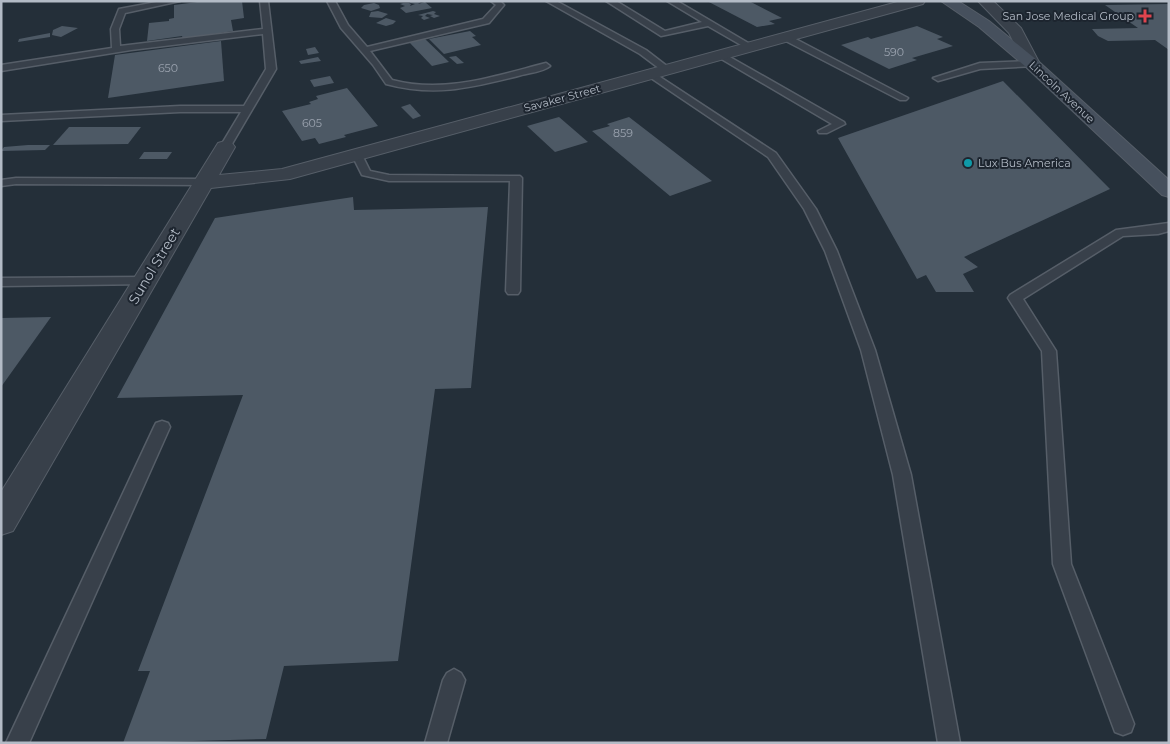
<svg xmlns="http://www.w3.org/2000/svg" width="1170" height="744" font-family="Montserrat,sans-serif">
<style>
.building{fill:#4d5965}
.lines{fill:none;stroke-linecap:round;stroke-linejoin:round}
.lane-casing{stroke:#565e68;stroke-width:3}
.street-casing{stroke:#565e68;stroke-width:2}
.secondary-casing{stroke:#565e68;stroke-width:2}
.lane{fill:#38404a;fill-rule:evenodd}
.street{fill:#38404a;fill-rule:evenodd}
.secondary{fill:#46505d;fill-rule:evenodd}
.health-dot{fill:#e0444e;stroke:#1d252f;stroke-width:2}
.culture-dot{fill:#0f9aa8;stroke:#1d252f;stroke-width:2}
.labels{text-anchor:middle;stroke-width:4;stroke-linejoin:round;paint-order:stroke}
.far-poi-label{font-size:11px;fill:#b3bbc6;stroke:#1d252f;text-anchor:end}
.number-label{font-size:11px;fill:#9aa2ae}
.far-street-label{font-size:11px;fill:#b3bbc6;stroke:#1d252f}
.street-label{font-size:14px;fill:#b3bbc6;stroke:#1d252f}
</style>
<rect width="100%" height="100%" fill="#242f39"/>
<g class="building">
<path d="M205,1H242L244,18L231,20L233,31L183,39L182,36L147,41L149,23L169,21V19L174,18V5Z"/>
<path d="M411,1H422L418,4L425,2L432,8L406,13L400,8L405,6L400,4L403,3H409L411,4L410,6L415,4L410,3Z"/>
<path d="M707,1H749L782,18L769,21L775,24L757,27Z"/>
<path d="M374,3L379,5L380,8L371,11L361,8L364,5Z"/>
<path d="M1169,4V50L1155,40L1108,41L1098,36L1092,29L1138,28L1105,5Z"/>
<path d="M378,11L388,14L382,18L369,17L371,12Z"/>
<path d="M433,11L436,12L434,14L440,16L434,18L430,16L433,15L427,14L425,16L430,18L424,20L421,18L423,16L418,15Z"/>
<path d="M386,18L396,21L393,24L386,26L376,23Z"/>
<path d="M62,26L78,28L61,37L52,35L53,30Z"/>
<path d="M917,26L943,37L937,39L953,46L912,58L917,60L889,69L841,45L868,37L871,39Z"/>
<path d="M470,31L476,36L472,37L481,45L444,54L429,39Z"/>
<path d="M50,33V37L18,42L19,39Z"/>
<path d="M424,38L449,62L432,66L409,42Z"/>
<path d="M221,41L224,81L108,98L115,55Z"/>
<path d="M315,47L319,53L308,55L306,49Z"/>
<path d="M456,56L464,63L457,64L449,57Z"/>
<path d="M318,57L321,61L301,64L299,61Z"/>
<path d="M330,76L334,83L314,87L310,80Z"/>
<path d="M1003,81L1110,189L964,257L978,267L963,274L974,292H936L926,275L917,279L838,138Z"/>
<path d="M347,88L378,126L344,135L346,137L319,144L315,138L302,141L282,111L311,104L309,102L318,99L316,96Z"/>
<path d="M410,104L421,116L413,119L401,107Z"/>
<path d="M559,117L588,142L555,152L527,126Z"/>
<path d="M629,117L712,181L670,196L592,131L610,126L607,124Z"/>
<path d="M69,127H141L128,144L53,145Z"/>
<path d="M28,145H50L45,150L1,151L4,147Z"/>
<path d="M144,152H172L167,159H139Z"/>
<path d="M353,197L354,210L488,207L471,388L435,389L398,661L284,666L266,739L123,743L150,671H138L243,395L117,398L215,218Z"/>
<path d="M51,317L1,387V318Z"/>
</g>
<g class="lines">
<g class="lane-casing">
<g id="lane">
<path d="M162,1H180L125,13L119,29L120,46L263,29L260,1H268L276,69L229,149H221L220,147L241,112H180L1,121V115L180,106H244L266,69L263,34L131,50L1,71V65L112,48L111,29L119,9Z"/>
<path d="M327,1H335L348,25L367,47L483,19L496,5L491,1H500L504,5L489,23L370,51L392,80C445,94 495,76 546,63L550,66C543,72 528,73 518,76C469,88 435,97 386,84L373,65L341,28Z"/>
<path d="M546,1H556L646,50L672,70L667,73L664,72L640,54Z"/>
<path d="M606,1H616L665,31L702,22L667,1H677L755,47L748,49L708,26L661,36Z"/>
<path d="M782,35H788L908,98L906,100H900L782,39Z"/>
<path d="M721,52L844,122L845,124L827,133H819L818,131L832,124L718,57L717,55Z"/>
<path d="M1032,61L1036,64L1035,66L980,69L938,81L933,78L980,63Z"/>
<path d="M651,71L776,153L816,209L837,251L875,350L911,475L960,743H938L893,475L861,350L825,251L804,209L768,157L648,76V72Z"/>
<path d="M357,152L361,153L370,171L389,175L520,176L522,178L520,291L518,294H508L506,291L510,181H389L362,175L352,155Z"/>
<path d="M16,178L205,179L211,182L205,185L16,184L1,186V180Z"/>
<path d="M1169,223V231L1158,234L1123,236L1023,299L1056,351L1071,564L1134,724L1131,732L1123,735L1115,732L1112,724L1053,564L1042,351L1008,298L1010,295L1116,230Z"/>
<path d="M145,277L150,278L152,281L150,284L1,286V278Z"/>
<path d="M162,421L168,423L170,427L29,743H6L154,427L156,423Z"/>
<path d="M454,669L461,673L465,680L447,743H425L443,680L447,673Z"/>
</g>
</g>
<g class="street-casing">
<g id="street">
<path d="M901,1H925L923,4L290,179L211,188L13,531L1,535V492L218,143L225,141L232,143L235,147L219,175L282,169Z"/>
<path d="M978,1H993L1021,28L1040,64L1038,67H1026L1009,33Z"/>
</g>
</g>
<g class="secondary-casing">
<path id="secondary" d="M941,1H958L989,21L1038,61L1169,180V197L1162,195L1026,67L979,27Z"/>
</g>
<use href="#lane" class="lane"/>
<use href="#street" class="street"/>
<use href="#secondary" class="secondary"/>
</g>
<path class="health-dot" d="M1142.5 8.5h5v5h5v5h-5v5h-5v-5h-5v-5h5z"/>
<circle class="culture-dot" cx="968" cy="163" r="5"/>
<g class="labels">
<g class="far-poi-label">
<text x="1134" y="20">San Jose Medical Group</text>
<text x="978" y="167" text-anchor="start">Lux Bus America</text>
</g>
<g class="number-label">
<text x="894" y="56">590</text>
<text x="168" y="72">650</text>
<text x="312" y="127">605</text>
<text x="623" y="137">859</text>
</g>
<g class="far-street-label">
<text transform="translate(1062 92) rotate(43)" y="4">Lincoln Avenue</text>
<text transform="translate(562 98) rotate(-15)" y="4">Savaker Street</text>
</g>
<g class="street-label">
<text transform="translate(154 266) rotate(-59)" y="5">Sunol Street</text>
</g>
</g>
<rect width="1170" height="744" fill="none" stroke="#b3bbc6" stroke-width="5"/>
</svg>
